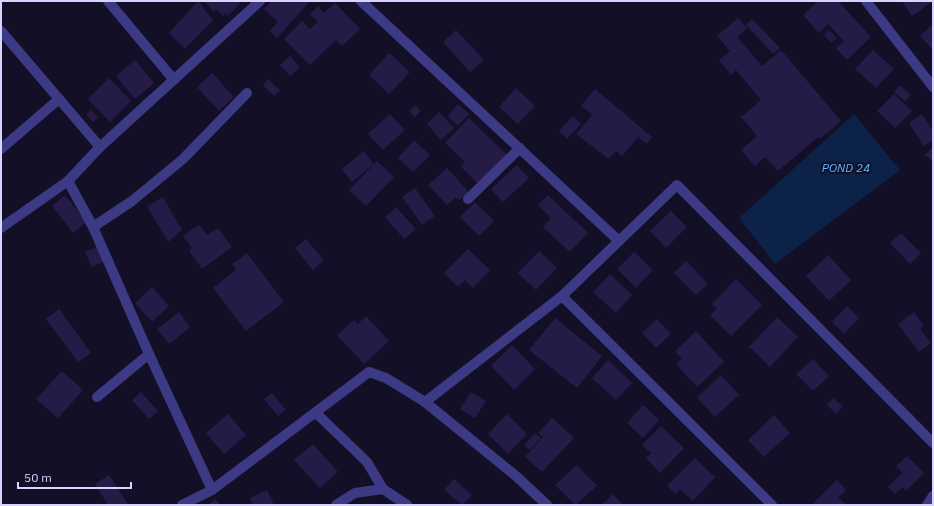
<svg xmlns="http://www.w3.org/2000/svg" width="934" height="506" font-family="'IBM Plex Sans',sans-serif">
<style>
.water{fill:#0c2248}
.building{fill:#241b47}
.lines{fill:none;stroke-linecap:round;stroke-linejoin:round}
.street{stroke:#3d3a85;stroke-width:10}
.labels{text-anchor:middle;stroke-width:4;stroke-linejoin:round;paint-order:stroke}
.water-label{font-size:12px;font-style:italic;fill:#62b6ff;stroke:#130f26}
</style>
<rect width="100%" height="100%" fill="#130f26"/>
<path class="water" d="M854,114L900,170L775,264L739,218Z"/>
<g class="building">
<path d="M198,1L213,20L185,49L169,33Z"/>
<path d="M204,1H242L228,16L226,13L223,16L216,9L213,11Z"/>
<path d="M271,1H310L277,38L269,31L278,22L264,9Z"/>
<path d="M818,1H838L871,37L847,60L836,48L844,41L828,24L819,33L803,15Z"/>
<path d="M902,1H932V2L912,16Z"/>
<path d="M335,3L360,29L342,46L336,40L310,65L284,39L302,21L310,29L318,22L310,14L318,6L324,13Z"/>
<path d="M738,18L747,28L737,37L762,66L781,50L841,121L820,139L818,137L778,171L765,157L755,166L741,150L757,136L741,117L761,100L736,70L731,75L719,60L730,51L717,36Z"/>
<path d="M752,19L780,48L773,54L746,25Z"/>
<path d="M933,24V50L920,36Z"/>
<path d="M456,30L484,60L470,72L443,42Z"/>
<path d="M829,30L837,38L831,43L824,35Z"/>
<path d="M873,50L894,69L876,88L855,69Z"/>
<path d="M389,53L410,72L389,94L369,75Z"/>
<path d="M290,56L300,67L290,76L280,65Z"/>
<path d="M135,60L154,83L135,99L116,76Z"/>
<path d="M212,73L234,97L219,111L197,87Z"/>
<path d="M109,78L131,101L110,122L88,99Z"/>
<path d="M268,79L280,90L274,96L263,85Z"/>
<path d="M900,85L911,95L905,101L894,92Z"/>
<path d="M516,88L535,106L518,124L499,107Z"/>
<path d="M595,89L652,137L647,144L638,137L622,156L616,151L609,159L576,134L592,115L581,106Z"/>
<path d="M894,94L912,111L895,128L877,111Z"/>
<path d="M458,104L469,114L458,126L448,116Z"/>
<path d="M415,105L421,111L415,117L409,111Z"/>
<path d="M91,110L98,117L93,122L86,114Z"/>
<path d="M439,112L454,128L441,140L427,124Z"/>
<path d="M390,114L405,130L383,150L368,134Z"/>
<path d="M922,114L933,131V140L924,146L909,123Z"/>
<path d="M573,116L581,124L567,139L559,131Z"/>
<path d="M469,118L508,156L479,185L461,167L465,162L445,143Z"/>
<path d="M414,140L430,155L413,172L398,158Z"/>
<path d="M933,146V162L925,155Z"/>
<path d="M364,151L374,164L352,182L342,169Z"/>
<path d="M377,161L394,177L366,206L349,190Z"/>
<path d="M517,165L529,178L503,202L491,189Z"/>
<path d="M447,168L469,192L459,200L456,197L447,205L428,185Z"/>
<path d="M415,188L435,216L422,225L402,197Z"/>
<path d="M65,195L86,222L73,233L52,206Z"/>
<path d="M548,195L588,233L570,252L543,227L551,218L538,205Z"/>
<path d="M163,197L182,230L168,242L147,206Z"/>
<path d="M475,202L494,221L479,236L460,217Z"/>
<path d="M396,207L416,229L404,239L385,217Z"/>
<path d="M671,211L687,227L666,248L650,231Z"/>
<path d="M199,225L207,235L218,228L232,247L202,269L189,251L192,248L183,236Z"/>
<path d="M901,233L921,253L910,264L890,243Z"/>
<path d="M306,239L324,260L313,270L295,248Z"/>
<path d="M99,246L105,261L92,267L85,252Z"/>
<path d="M468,249L490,270L473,288L465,280L458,287L444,273Z"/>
<path d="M539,251L557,268L536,290L518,273Z"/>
<path d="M634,252L653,270L636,288L617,269Z"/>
<path d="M247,253L284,302L246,331L213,288L236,270L232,264Z"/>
<path d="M828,255L851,280L829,301L806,276Z"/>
<path d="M686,261L708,284L696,295L674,273Z"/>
<path d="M610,274L632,295L616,313L593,292Z"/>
<path d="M736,279L762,305L731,336L710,315L717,309L712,304Z"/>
<path d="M152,287L169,306L152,322L135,303Z"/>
<path d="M847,306L859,318L844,334L832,322Z"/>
<path d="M59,309L91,353L78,362L46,319Z"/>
<path d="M179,312L190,327L169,344L157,329Z"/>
<path d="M914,312L924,326L920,329L931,343L919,352L898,324Z"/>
<path d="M366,316L389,341L364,364L337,335L354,320L358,324Z"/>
<path d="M777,317L798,337L770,367L749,347Z"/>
<path d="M555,318L602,356L577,388L529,350Z"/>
<path d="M657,319L671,334L656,348L642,333Z"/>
<path d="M696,331L724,362L697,387L676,364L682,359L675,351Z"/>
<path d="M512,345L535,369L514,390L491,366Z"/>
<path d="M813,359L829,376L813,391L796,374Z"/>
<path d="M608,360L632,383L616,400L592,378Z"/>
<path d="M62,371L83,390L58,418L36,399Z"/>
<path d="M721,375L739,395L715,417L697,398Z"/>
<path d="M141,392L158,411L149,419L132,400Z"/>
<path d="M471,392L486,401L475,418L460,409Z"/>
<path d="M272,393L286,410L278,416L264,399Z"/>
<path d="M833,398L843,406L836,414L827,405Z"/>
<path d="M643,405L659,420L643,438L627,423Z"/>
<path d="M228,414L246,435L224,454L206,433Z"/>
<path d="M507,414L527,434L508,454L488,434Z"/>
<path d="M774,415L790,433L764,457L748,440Z"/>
<path d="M552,418L574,438L542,472L525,457L543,437L538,433Z"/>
<path d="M661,426L684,448L660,473L646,458L651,453L642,445Z"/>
<path d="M535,433L541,438L530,450L524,445Z"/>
<path d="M313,444L338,472L320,488L294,460Z"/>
<path d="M907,456L924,473L906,491L903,487L895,494L888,487L902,473L896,466Z"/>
<path d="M695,458L715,477L693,501L680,489L676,494L667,486Z"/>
<path d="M577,465L597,486L575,505L555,485Z"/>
<path d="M109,475L128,504L126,505H108L95,484Z"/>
<path d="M454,479L472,495L462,505L444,490Z"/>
<path d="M837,480L846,490L838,497L846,505H815L813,503Z"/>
<path d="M267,490L274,505H253L250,498Z"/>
<path d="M613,494L623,505H601Z"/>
<path d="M215,499L221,505H208Z"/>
</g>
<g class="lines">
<g class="street">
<path d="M108,1L174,80"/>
<path d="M361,1L619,241"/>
<path d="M866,1L933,87"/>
<path d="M1,31L100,147L260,1"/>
<path d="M1,149L59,99"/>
<path d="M68,181L93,227L149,354L97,397"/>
<path d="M468,199L520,148"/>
<path d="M93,227L132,201L183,159L247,93"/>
<path d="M1,228L68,181L100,147"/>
<path d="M562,296L772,505"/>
<path d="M149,354L212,490L182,505"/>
<path d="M316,413L367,462L383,489"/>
<path d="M212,490L369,372L386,378L425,402"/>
<path d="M336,505L355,493L383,489L407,505"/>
<path d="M547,505L516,476L425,402L562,296L677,185L933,443"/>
<path d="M927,505L933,496"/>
</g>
</g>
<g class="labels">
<g class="water-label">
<text x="846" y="172">POND 24</text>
</g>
</g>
<rect width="934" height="506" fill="none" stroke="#d9d4ff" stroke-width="4"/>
<path d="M18 482v6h113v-6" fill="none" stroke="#d9d4ff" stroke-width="2"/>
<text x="24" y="482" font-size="12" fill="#d9d4ff" stroke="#130f26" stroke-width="3" paint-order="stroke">50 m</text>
</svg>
